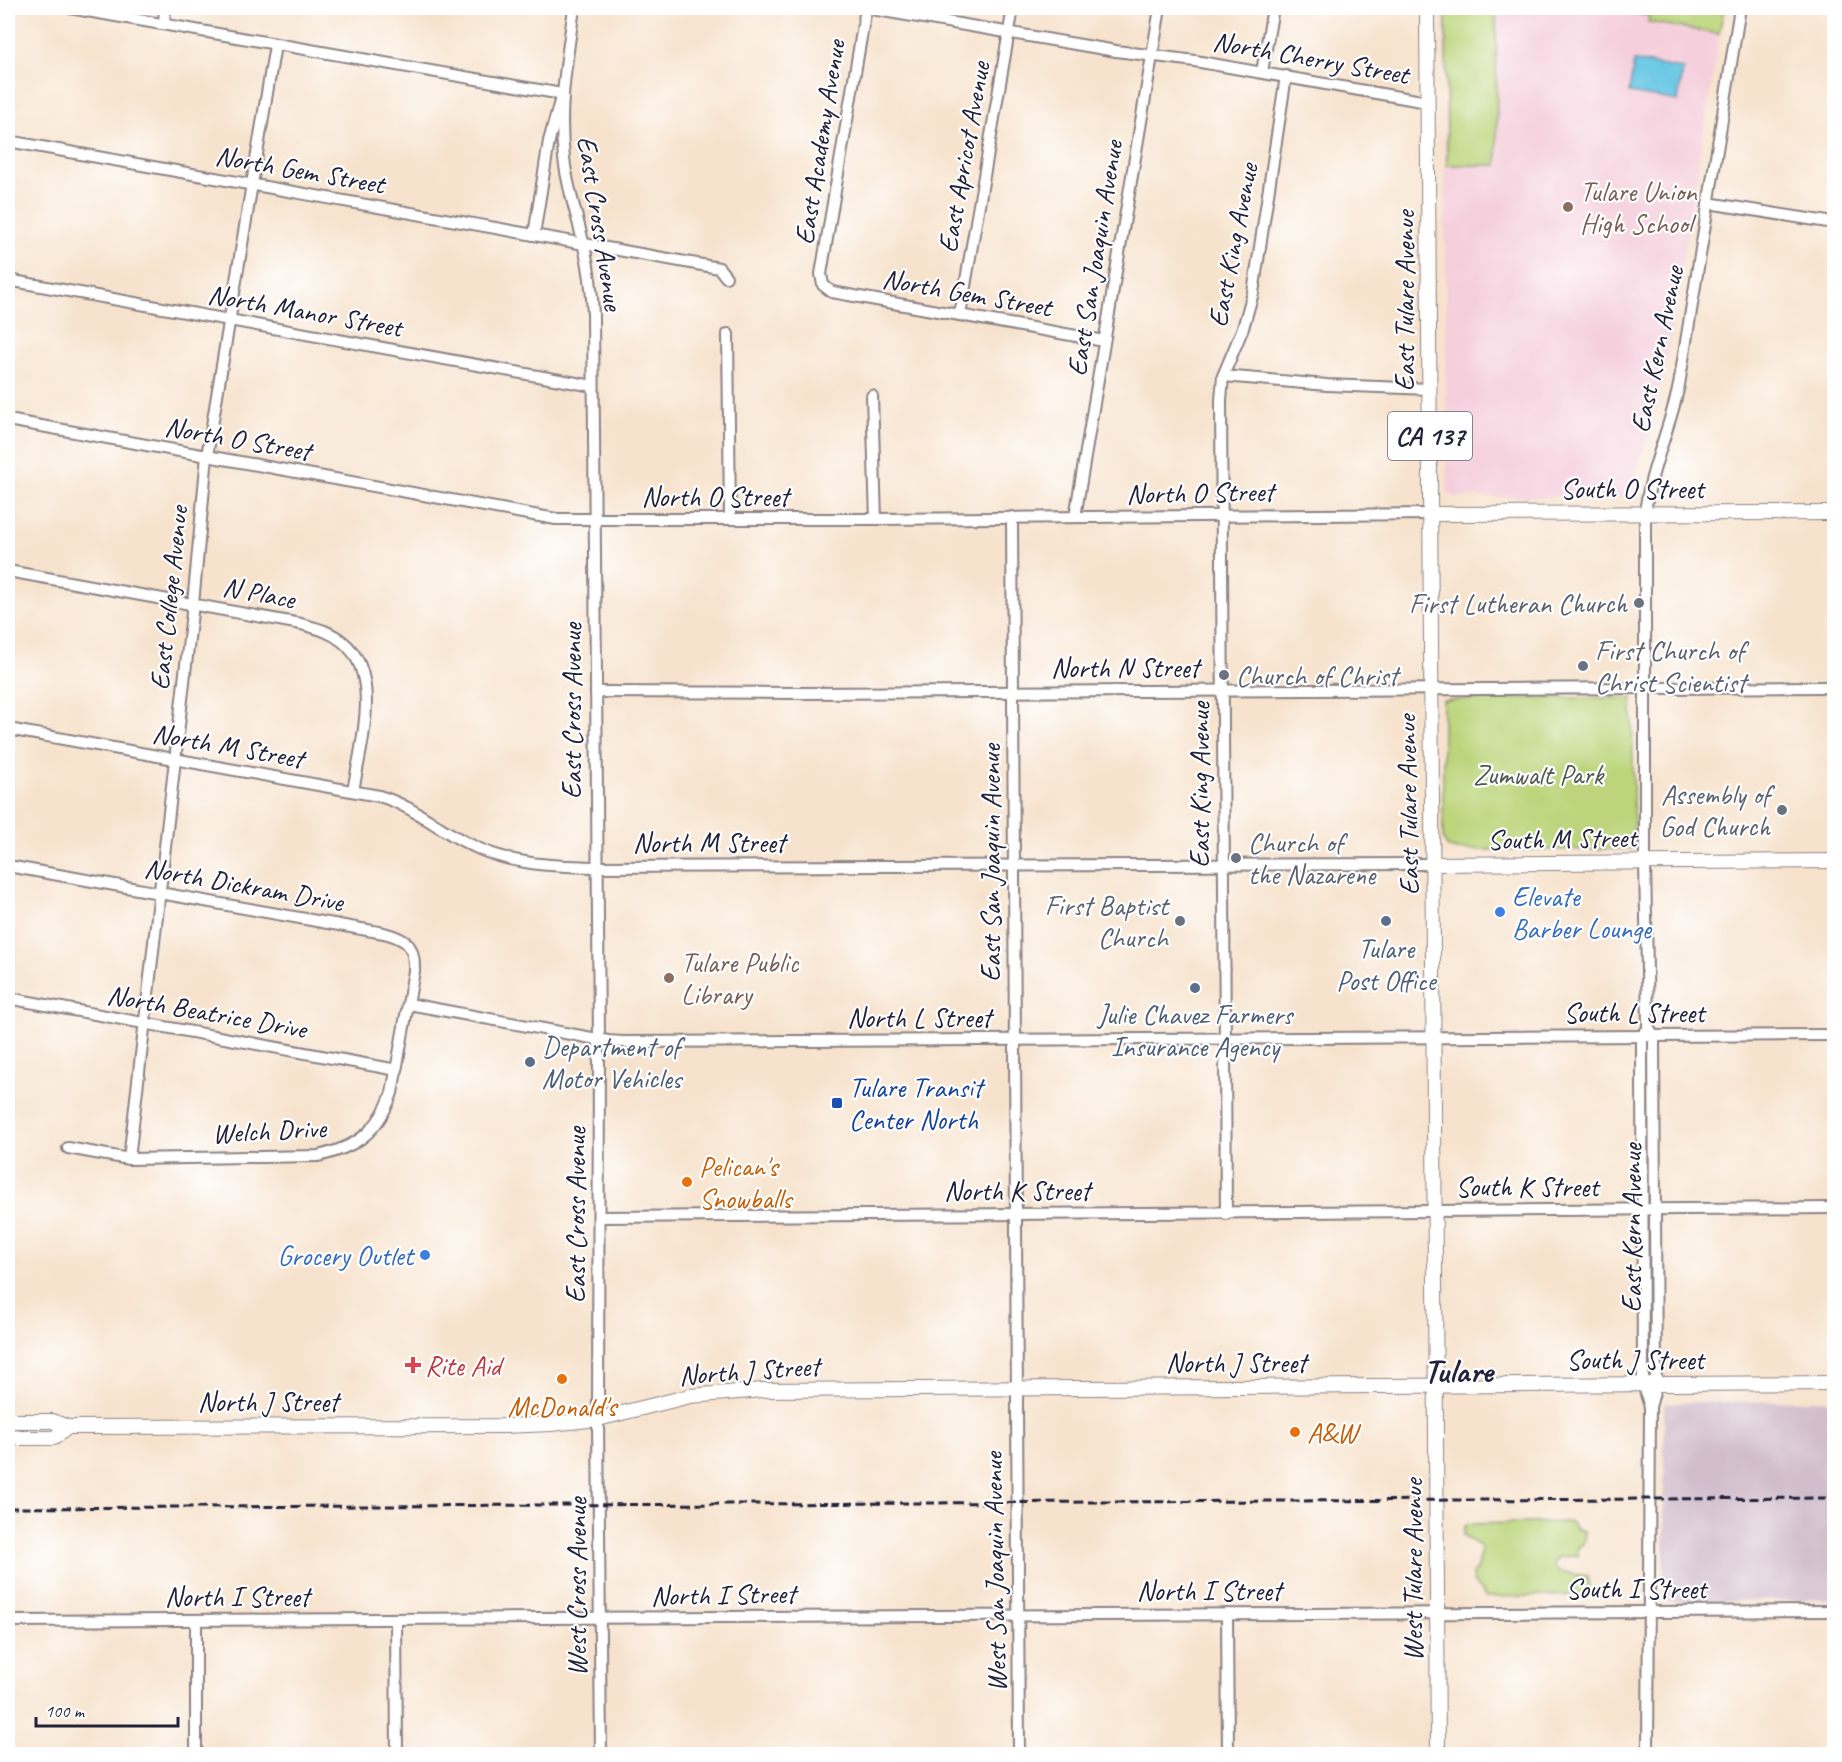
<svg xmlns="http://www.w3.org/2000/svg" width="1842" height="1762" font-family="Caveat,sans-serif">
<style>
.built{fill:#f5cfdb}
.industrial{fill:#d1bdcc}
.green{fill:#bcd57b;stroke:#6f7c5b;stroke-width:1.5}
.water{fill:#66c6e4;stroke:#447490;stroke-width:1.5}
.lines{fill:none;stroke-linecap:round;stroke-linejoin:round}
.minor-casing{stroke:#8c8284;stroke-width:14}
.major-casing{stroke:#8c8284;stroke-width:16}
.minor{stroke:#fff;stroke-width:10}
.major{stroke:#fff;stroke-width:14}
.rail{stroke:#22223b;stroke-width:3;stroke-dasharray:9 4.5;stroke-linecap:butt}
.education-dot{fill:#8d6e63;stroke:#fff;stroke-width:2}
.worship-dot{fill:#6b7280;stroke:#fff;stroke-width:2}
.shop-dot{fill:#3f7fe0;stroke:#fff;stroke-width:2}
.service-dot{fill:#5c6f8a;stroke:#fff;stroke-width:2}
.transit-dot{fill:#1a4fb4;stroke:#fff;stroke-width:2}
.food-dot{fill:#e8710a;stroke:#fff;stroke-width:2}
.health-dot{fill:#e0444e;stroke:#fff;stroke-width:2}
.labels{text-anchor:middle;stroke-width:4.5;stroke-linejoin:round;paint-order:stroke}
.shield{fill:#fff;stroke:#646476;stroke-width:1.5}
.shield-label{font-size:27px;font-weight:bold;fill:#22223b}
.street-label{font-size:28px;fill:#22223b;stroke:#fff}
.education-label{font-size:28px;fill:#785e54;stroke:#fff;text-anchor:start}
.worship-label{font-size:28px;fill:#5b616d;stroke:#fff;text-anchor:end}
.park-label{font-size:28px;fill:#50584e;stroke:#fff}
.shop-label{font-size:28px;fill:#366cbe;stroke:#fff;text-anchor:start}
.service-label{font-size:28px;fill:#4e5e75;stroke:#fff}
.transit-label{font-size:28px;fill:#164399;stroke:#fff;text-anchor:start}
.food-label{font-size:28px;fill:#c56008;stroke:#fff;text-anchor:start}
.health-label{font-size:28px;fill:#be3a42;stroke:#fff;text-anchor:start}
.district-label{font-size:34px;font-weight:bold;fill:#22223b;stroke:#fff}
</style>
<rect width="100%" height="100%" fill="#fff"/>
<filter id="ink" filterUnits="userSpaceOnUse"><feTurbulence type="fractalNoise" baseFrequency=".0167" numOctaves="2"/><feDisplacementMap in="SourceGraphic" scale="12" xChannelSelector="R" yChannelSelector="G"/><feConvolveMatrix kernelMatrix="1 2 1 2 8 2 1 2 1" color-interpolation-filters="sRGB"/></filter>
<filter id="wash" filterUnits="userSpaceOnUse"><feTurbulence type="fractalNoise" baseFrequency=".008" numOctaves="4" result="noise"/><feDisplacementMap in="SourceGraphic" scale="24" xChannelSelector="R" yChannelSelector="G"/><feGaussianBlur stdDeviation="1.35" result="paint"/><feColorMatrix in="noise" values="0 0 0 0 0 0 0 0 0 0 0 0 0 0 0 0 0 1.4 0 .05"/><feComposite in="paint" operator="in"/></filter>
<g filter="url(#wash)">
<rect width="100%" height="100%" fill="#f7e3cd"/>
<path class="built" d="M1444,8H1724L1663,379L1659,388L1653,426L1642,452L1632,491L1629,495L1623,497H1454L1447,491Z"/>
<path class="industrial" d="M1834,1400V1599L1664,1602V1403Z"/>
<g class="green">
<path d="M1446,8H1496L1497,165H1447Z"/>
<path d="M1602,8H1724L1719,34L1648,22L1649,16Z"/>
<path d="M1521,698H1632L1634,849L1456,850L1447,846L1443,839V700Z"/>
<path d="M1571,1522L1576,1529L1583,1531L1585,1539L1582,1545L1578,1547V1556L1558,1557L1553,1564L1558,1572L1587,1576L1590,1593L1587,1595L1486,1597L1473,1582L1472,1574L1477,1570L1482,1550L1480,1546L1463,1536L1464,1528L1467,1524Z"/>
</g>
<path class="water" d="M1634,61L1683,69L1678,101L1629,93Z"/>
</g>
<g filter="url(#ink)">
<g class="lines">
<g class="minor-casing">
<g id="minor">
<path d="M70,8L562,94L549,141L534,235"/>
<path d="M574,8C567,60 558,105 564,158C567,188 578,217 584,247C590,270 592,292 593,315L599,1039L598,1419L601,1754"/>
<path d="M866,8L821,274L823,285L832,292L1104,341"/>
<path d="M866,8L1116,51L1195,61L1427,102"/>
<path d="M164,24L165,8"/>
<path d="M1262,72L1273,8"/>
<path d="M8,141L719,268L726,277"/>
<path d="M1708,203L1834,223"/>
<path d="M8,280L593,386"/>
<path d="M960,315L1013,8"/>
<path d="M728,334L730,519"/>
<path d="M1223,376L1327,385L1430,389"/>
<path d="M872,396L876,519"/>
<path d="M8,420L556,519H876L1431,514"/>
<path d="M1012,517L1019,1754"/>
<path d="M1075,517L1160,8"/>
<path d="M8,571L301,624C316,628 330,631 343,642C383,674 360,749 353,791"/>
<path d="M596,692L804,693L1834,687"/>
<path d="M8,729L379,796C413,806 438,829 469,844C509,865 552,866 596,867L1433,864"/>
<path d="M8,866L384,933C407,939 415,945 414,971L392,1093C378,1132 357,1147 318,1156L129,1159L68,1148"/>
<path d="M8,998L397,1070"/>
<path d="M409,1004L608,1041L623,1042L1834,1035"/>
<path d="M1645,1032L1642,1037V1059L1643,1384L1650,1407"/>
<path d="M129,1159L193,604L207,456L275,45"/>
<path d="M1226,1214L1221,400L1223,376L1243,328L1253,293L1286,76"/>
<path d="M600,1217L1834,1208"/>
<path d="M1227,1614L1228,1754"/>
<path d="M396,1619L397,1754"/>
<path d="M196,1620V1754"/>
<path d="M8,1621L1834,1611"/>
<path d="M1648,1754L1650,1407L1656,1385L1654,1037L1648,1026L1645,862V513C1650,469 1670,429 1679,385L1740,8"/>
</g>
</g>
<g class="major-casing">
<g id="major">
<path d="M1427,8L1438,1754"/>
<path d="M1431,514L1834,513"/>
<path d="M1433,864L1834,861"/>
<path d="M8,1421H52L68,1427L504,1426L551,1424L598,1419L690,1396L763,1390L1834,1383"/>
<path d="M8,1438H54L68,1427"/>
</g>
</g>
<use href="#minor" class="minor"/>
<use href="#major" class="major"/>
<path class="rail" d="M8,1508L1834,1498"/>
</g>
</g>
<g class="education-dot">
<circle cx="1568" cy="207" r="6"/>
<circle cx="669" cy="978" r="6"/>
</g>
<g class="worship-dot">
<circle cx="1639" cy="603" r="6"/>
<circle cx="1583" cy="666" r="6"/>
<circle cx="1224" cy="675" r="6"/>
<circle cx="1782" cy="810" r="6"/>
<circle cx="1236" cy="858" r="6"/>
<circle cx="1180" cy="921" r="6"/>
</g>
<g class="shop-dot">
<circle cx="1500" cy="912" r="6"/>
<circle cx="425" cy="1255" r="6"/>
</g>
<g class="service-dot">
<circle cx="1386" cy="921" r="6"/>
<circle cx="1195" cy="988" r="6"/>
<circle cx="530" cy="1062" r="6"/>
</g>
<rect class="transit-dot" x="831" y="1097" width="12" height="12" rx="3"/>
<g class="food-dot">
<circle cx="687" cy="1182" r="6"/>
<circle cx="562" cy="1379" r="6"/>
<circle cx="1295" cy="1432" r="6"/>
</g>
<path class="health-dot" d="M410 1356h6v6h6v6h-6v6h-6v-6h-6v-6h6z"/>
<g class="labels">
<rect class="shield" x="1388" y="412" width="84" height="48" rx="4.5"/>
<g class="shield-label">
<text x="1430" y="445">CA 137</text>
</g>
<g class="street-label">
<text transform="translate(1311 57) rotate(10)" y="10">North Cherry Street</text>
<text transform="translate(819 142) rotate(-81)" y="10">East Academy Avenue</text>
<text transform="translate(963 157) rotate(-80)" y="10">East Apricot Avenue</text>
<text transform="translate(300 169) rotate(10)" y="10">North Gem Street</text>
<text transform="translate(601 223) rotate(81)" y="10">East Cross Avenue</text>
<text transform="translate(1232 245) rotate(-79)" y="10">East King Avenue</text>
<text transform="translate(1094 258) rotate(-81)" y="10">East San Joaquin Avenue</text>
<text transform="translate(967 292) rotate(10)" y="10">North Gem Street</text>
<text transform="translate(1404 301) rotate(-90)" y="10">East Tulare Avenue</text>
<text transform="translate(305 310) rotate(10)" y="10">North Manor Street</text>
<text transform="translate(1656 349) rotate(-78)" y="10">East Kern Avenue</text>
<text transform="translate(238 438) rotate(10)" y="10">North O Street</text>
<text x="1632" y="498">South O Street</text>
<text transform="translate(1200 492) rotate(-1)" y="10">North O Street</text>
<text x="715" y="506">North O Street</text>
<text transform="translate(259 592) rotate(11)" y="10">N Place</text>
<text transform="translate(168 598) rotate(-84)" y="10">East College Avenue</text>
<text x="1125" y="677">North N Street</text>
<text transform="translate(571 711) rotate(-90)" y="10">East Cross Avenue</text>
<text transform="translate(228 745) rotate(10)" y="10">North M Street</text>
<text transform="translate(1199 785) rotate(-90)" y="10">East King Avenue</text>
<text transform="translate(1407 805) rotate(-91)" y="10">East Tulare Avenue</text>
<text transform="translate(1562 838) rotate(-1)" y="10">South M Street</text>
<text x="709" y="852">North M Street</text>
<text transform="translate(990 863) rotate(-90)" y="10">East San Joaquin Avenue</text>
<text transform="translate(244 884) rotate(10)" y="10">North Dickram Drive</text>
<text transform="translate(207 1011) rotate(10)" y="10">North Beatrice Drive</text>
<text x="1634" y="1022">South L Street</text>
<text x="919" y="1027">North L Street</text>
<text transform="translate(269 1130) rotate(-3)" y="10">Welch Drive</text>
<text x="1527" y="1196">South K Street</text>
<text x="1017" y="1200">North K Street</text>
<text transform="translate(575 1215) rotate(-90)" y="10">East Cross Avenue</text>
<text transform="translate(1631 1228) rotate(-90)" y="10">East Kern Avenue</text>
<text x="1635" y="1369">South J Street</text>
<text x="1236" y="1372">North J Street</text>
<text transform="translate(749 1370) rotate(-4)" y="10">North J Street</text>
<text x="268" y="1411">North J Street</text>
<text transform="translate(1412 1570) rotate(-90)" y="10">West Tulare Avenue</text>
<text transform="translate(994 1572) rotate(-91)" y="10">West San Joaquin Avenue</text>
<text transform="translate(576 1587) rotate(-90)" y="10">West Cross Avenue</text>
<text x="1636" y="1598">South I Street</text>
<text x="1209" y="1600">North I Street</text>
<text transform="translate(723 1594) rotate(-1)" y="10">North I Street</text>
<text x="237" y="1606">North I Street</text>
</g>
<g class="education-label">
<text x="1580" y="201">Tulare Union<tspan x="1580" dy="32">High School</tspan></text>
<text x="681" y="972">Tulare Public<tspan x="681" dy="32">Library</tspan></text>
</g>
<g class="worship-label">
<text x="1627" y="613">First Lutheran Church</text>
<text x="1595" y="660" text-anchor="start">First Church of<tspan x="1595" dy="32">Christ Scientist</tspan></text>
<text x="1236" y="685" text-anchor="start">Church of Christ</text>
<text x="1770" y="804">Assembly of<tspan x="1770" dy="32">God Church</tspan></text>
<text x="1248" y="852" text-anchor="start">Church of<tspan x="1248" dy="32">the Nazarene</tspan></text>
<text x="1168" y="915">First Baptist<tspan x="1168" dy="32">Church</tspan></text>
</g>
<g class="park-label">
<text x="1538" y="784">Zumwalt Park</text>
</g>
<g class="shop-label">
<text x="1512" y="906">Elevate<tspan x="1512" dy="32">Barber Lounge</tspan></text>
<text x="413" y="1265" text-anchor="end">Grocery Outlet</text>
</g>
<g class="service-label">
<text x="1386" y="958">Tulare<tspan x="1386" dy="32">Post Office</tspan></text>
<text x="1195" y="1024">Julie Chavez Farmers<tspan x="1195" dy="32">Insurance Agency</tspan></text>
<text x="542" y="1056" text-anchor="start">Department of<tspan x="542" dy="32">Motor Vehicles</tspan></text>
</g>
<g class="transit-label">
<text x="849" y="1097">Tulare Transit<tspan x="849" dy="32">Center North</tspan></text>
</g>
<g class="food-label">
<text x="699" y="1176">Pelican's<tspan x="699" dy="32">Snowballs</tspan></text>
<text x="562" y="1416" text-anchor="middle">McDonald's</text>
<text x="1307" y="1442">A&amp;W</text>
</g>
<g class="health-label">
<text x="425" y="1375">Rite Aid</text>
</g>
<g class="district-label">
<text x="1458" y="1382">Tulare</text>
</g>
</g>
<rect width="1842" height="1762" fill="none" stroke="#fff" stroke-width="30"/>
<path d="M36 1717v9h142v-9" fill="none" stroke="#22223b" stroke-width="3"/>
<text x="45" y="1717" font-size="18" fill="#22223b" stroke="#ffffff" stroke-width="4.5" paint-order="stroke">100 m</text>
</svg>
